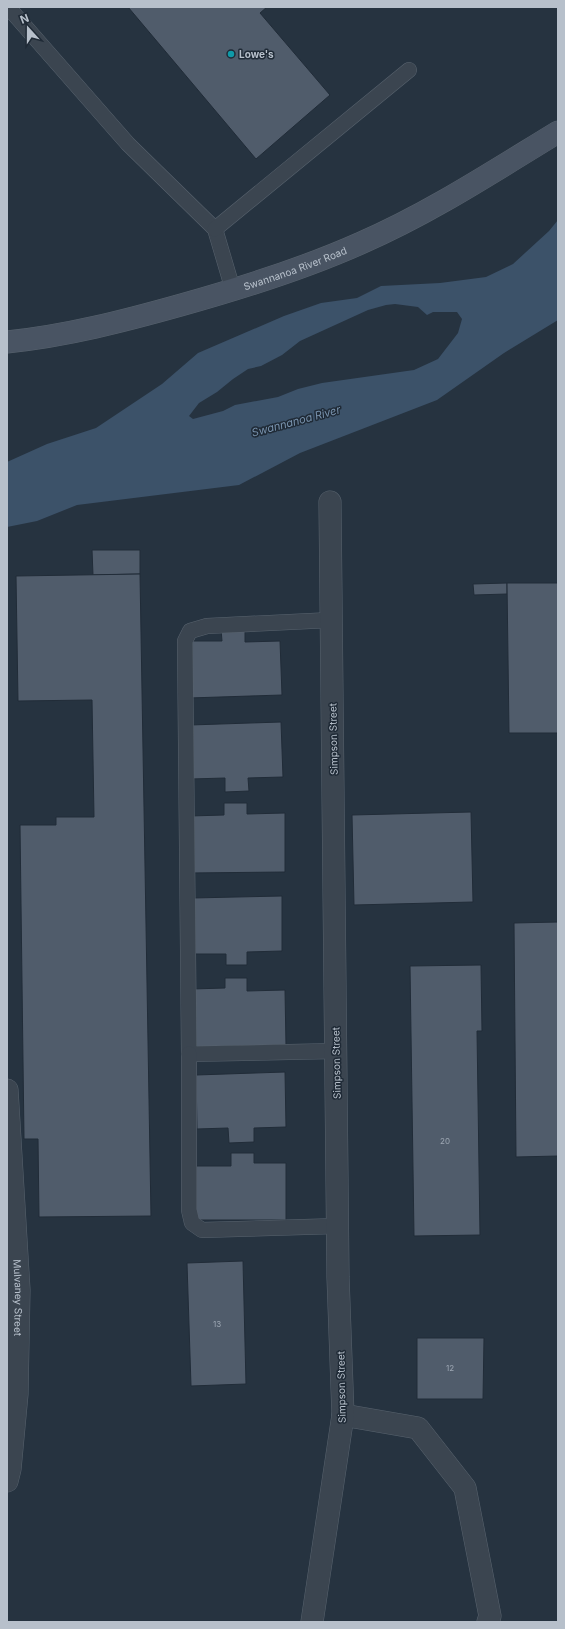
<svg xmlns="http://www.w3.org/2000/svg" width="565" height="1629" font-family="Inter,sans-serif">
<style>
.water{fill:#3c5269;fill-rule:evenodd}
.building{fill:#505c6b;stroke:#212c38}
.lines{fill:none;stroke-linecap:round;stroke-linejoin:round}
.lane-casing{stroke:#58636e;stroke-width:16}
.street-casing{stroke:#58636e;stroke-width:23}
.secondary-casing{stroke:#58636e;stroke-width:23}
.lane{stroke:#3b4550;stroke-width:15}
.street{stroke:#3b4550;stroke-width:22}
.secondary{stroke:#495463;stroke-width:22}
.culture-dot{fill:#0f9aa8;stroke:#1f2a36;stroke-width:1.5}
.labels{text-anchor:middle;stroke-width:3;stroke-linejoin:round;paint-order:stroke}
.number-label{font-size:8px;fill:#9da7b3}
.poi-label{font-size:10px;font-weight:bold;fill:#b7c0cb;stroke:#1f2a36;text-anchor:start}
.street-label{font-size:10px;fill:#b7c0cb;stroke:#1f2a36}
.water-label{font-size:11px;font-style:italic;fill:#7892ad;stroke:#1f2a36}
</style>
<rect width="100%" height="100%" fill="#263340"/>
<path class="water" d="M558,220V320L504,353L437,400L300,453L239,485L77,505L37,521L7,527V462L47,444L96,428L162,384L198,353L284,316L321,303L357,298L381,286L440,283L486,277L513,264L549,231ZM395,304L418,307L427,315L433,312H457L462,319L458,333L438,359L414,370L322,383L298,389L278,397L235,405L223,411L193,419L189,416L199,403L217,392L233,379L248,369L261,366L282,355L300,341L368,310L386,305Z"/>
<g class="building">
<path d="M128,7H267L260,13L330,95L256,159Z"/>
<path d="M92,550H140V574L93,575Z"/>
<path d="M140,574L151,1216L39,1217L38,1139H24L20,825H56V817H94L92,700L18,701L16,576Z"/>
<path d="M507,583V594L474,595L473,584Z"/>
<path d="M507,583H558V733H509Z"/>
<path d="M245,628V642L280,641L282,695L189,698L187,641H222L221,629Z"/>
<path d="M281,722L283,777L248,778L249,791L225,792V778L191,779L190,725Z"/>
<path d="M224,803H247V814L285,813V872L190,873V816L224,815Z"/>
<path d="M471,812L473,902L354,905L352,815Z"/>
<path d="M282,896V951L247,952V965H226V954H192V898Z"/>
<path d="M558,922V1156L516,1157L514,923Z"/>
<path d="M481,965L482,1031H477L480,1235L414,1236L410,966Z"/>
<path d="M225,978H247V991L285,990L286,1045L193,1047L192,989L225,988Z"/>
<path d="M285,1072L286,1127L254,1128V1142L229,1143L228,1128L197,1129L196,1075Z"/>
<path d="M231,1153H254V1163H286V1220H195V1166H231Z"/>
<path d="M243,1261L246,1384L191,1386L187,1263Z"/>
<path d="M417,1338H484L483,1399H417Z"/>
</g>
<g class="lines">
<g class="lane-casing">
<g id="lane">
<path d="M8,7L128,144L215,229L233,290"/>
<path d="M215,229L409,70"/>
<path d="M331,620L207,626L190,631L185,641L189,1054L336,1051"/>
<path d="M189,1054V1210L192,1223L202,1230L338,1226"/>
</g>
</g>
<g class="street-casing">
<g id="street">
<path id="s1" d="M7,1090L19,1290L17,1394L10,1469L7,1481"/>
<path d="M343,1415L418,1428L465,1488L490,1616L488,1622"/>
<path d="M312,1622L343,1415L338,1277L330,502"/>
</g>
</g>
<g class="secondary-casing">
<g id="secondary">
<path id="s2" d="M7,342C66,336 124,321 181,305C242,288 303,269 361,243C430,213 494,171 558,132"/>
</g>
</g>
<use href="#lane" class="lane"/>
<use href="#street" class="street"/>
<use href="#secondary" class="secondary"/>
</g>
<circle class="culture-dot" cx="231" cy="54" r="4"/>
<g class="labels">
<g class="number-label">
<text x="445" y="1144">20</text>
<text x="217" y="1327">13</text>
<text x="450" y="1371">12</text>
</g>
<g class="poi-label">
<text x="239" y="58">Lowe's</text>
</g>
<g class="street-label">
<text dy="4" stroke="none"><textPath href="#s2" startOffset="298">Swannanoa River Road</textPath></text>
<text transform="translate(333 739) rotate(-91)" y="4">Simpson Street</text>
<text transform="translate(336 1063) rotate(-91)" y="4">Simpson Street</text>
<text dy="4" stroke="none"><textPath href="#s1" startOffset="208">Mulvaney Street</textPath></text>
<text transform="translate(341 1387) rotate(-91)" y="4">Simpson Street</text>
</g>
<g class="water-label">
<text transform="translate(296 421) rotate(-15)" y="4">Swannanoa River</text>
</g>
</g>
<rect width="565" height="1629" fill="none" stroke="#b7c0cb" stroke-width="16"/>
<g transform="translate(28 28) rotate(339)" stroke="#1f2a36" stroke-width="3" paint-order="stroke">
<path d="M0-3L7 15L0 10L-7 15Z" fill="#b7c0cb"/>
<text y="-6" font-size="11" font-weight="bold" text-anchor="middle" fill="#b7c0cb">N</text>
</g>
</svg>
